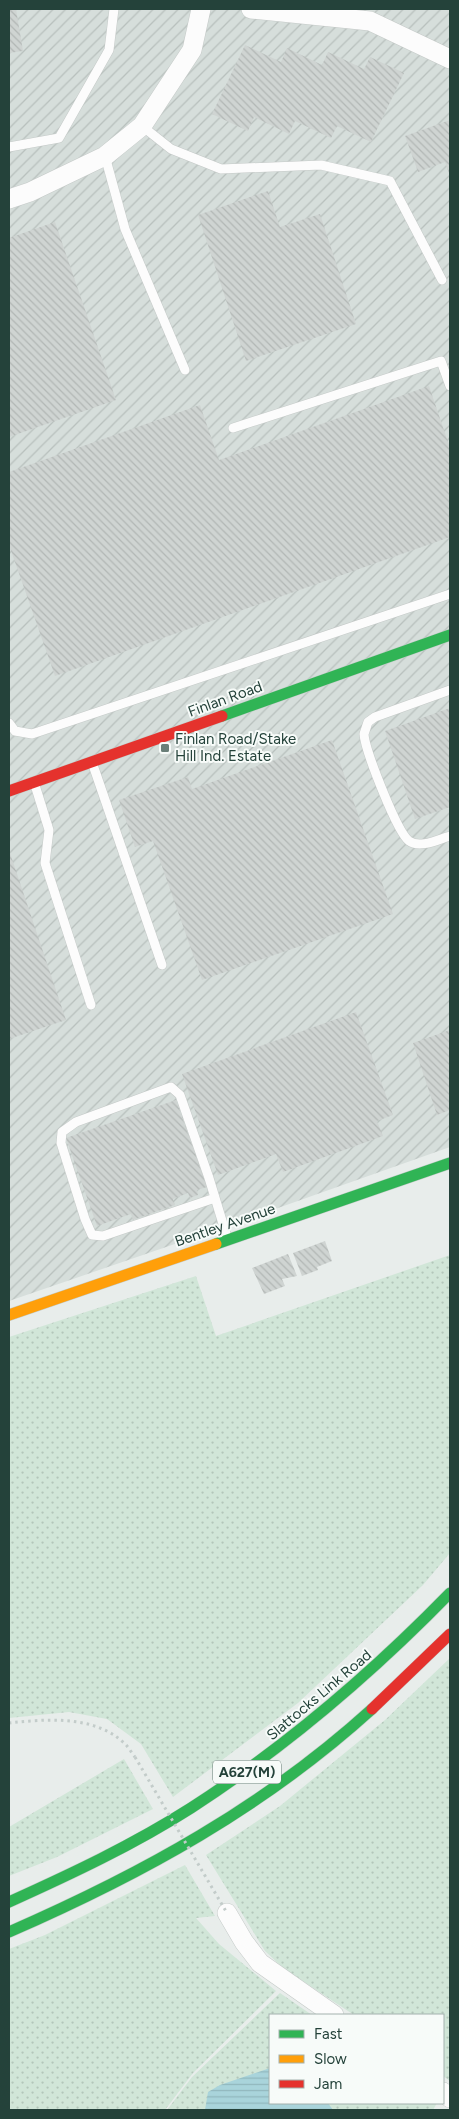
<svg xmlns="http://www.w3.org/2000/svg" width="459" height="2119" font-family="Figtree,sans-serif">
<style>
.industrial{fill:url(#industrial-furrows)}
.grass{fill:url(#grass-dots)}
.water{fill:url(#water-rules)}
.building{fill:url(#building-back-hatch)}
.lines{fill:none;stroke-linecap:round;stroke-linejoin:round}
.lane-casing{stroke:#c5cac8;stroke-width:10}
.street-casing{stroke:#c5cac8;stroke-width:20}
.fast-casing{stroke:#c3cbc8;stroke-width:12}
.slow-casing{stroke:#c3cbc8;stroke-width:12}
.jam-casing{stroke:#c3cbc8;stroke-width:12}
.path{stroke:#c3ccca;stroke-width:3;stroke-dasharray:2.5 4;stroke-linecap:butt}
.lane{stroke:#fcfcfc;stroke-width:9}
.street{stroke:#fcfcfc;stroke-width:19}
.fast{stroke:#30b455;stroke-width:11}
.slow{stroke:#ff9f0a;stroke-width:11}
.jam{stroke:#e5322d;stroke-width:11}
.path-bridge{stroke:#c3ccca;stroke-width:3;stroke-dasharray:2.5 4;stroke-linecap:butt}
.poi-dot{fill:#697e78;stroke:#f7fbf9;stroke-width:2}
.labels{text-anchor:middle;stroke-width:4;stroke-linejoin:round;paint-order:stroke}
.shield{fill:#f7fbf9;stroke:#637a73;stroke-width:1}
.shield-label{font-size:14px;font-weight:bold;fill:#24423a}
.street-label{font-size:15px;fill:#24423a;stroke:#f7fbf9}
.poi-label{font-size:15px;fill:#24423a;stroke:#f7fbf9;text-anchor:start}
</style>
<defs>
<pattern id="industrial-furrows" width="10" height="10" patternUnits="userSpaceOnUse" patternTransform="scale(1.25)"><rect width="10" height="10" fill="#d6dedb"/><path d="M-1 1l2-2M0 10L10 0M9 11l2-2" fill="none" stroke="#b8c0bd"/></pattern>
<pattern id="grass-dots" width="8" height="8" patternUnits="userSpaceOnUse" patternTransform="scale(1.25)"><rect width="8" height="8" fill="#d1e6d8"/><path d="M2 2h.1M6 6h.1" fill="none" stroke="#b3c6ba" stroke-width="1.8" stroke-linecap="round"/></pattern>
<pattern id="water-rules" width="6" height="5" patternUnits="userSpaceOnUse" patternTransform="scale(1.25)"><rect width="6" height="5" fill="#a9d4db"/><path d="M0 2.5h6" fill="none" stroke="#91b7bd"/></pattern>
<pattern id="building-back-hatch" width="6" height="6" patternUnits="userSpaceOnUse" patternTransform="scale(1.25)"><rect width="6" height="6" fill="#cfd4d2"/><path d="M-1 5l2 2M0 0l6 6M5-1l2 2" fill="none" stroke="#b2b7b5"/></pattern>
</defs>
<rect width="100%" height="100%" fill="#e8edeb"/>
<path class="industrial" d="M9,9H450V1147L233,1224L9,1301Z"/>
<g class="grass">
<path d="M450,1255V1553L423,1585L298,1703L173,1797L141,1744L107,1719L69,1712L9,1718V1337L196,1276L216,1336Z"/>
<path d="M450,1658V2081L443,2076V2015H354L283,1968L265,1951L206,1855L280,1806L385,1720Z"/>
<path d="M124,1759L153,1809L57,1857L9,1876V1827Z"/>
<path d="M185,1865L215,1916L196,1918L219,1944L276,1991L193,2073L165,2110H9V1949L45,1935Z"/>
<path d="M280,1993L312,2015H270V2103H437L433,2110H167L192,2077Z"/>
</g>
<path class="water" d="M270,2068V2103H328L333,2110H205L208,2092L220,2085Z"/>
<g class="building">
<path d="M9,9H16L23,51L9,53Z"/>
<path d="M245,45L281,62L287,48L322,65L328,52L364,69L370,57L404,73L371,142L337,126L331,138L295,121L289,134L254,117L248,131L212,114Z"/>
<path d="M450,120V176L445,162L418,172L405,136Z"/>
<path d="M268,191L280,227L320,214L356,324L246,361L198,215Z"/>
<path d="M55,222L116,400L9,437V238Z"/>
<path d="M429,386L450,448V537L55,676L9,545V472L200,405L219,460Z"/>
<path d="M450,708V807L415,819L385,731Z"/>
<path d="M332,740L393,914L202,980L153,841L135,847L119,800L188,777L192,789Z"/>
<path d="M9,850L66,1020L9,1039Z"/>
<path d="M356,1012L393,1115L377,1121L383,1136L283,1172L276,1154L218,1175L182,1074Z"/>
<path d="M450,1030V1110L437,1115L413,1043Z"/>
<path d="M176,1100L207,1187L197,1190L198,1195L190,1198L188,1193L173,1199L175,1205L133,1220L131,1214L97,1226L66,1138Z"/>
<path d="M325,1241L332,1261L317,1267L318,1270L302,1276L293,1253Z"/>
<path d="M288,1254L297,1276L282,1279L285,1286L264,1294L252,1268Z"/>
</g>
<g class="lines">
<g class="lane-casing">
<g id="lane">
<path d="M142,126L171,149L221,169L321,165L390,181L442,280"/>
<path d="M9,147L59,138L109,50L114,9"/>
<path d="M105,156L125,229L185,370"/>
<path d="M233,428L441,361L450,386"/>
<path d="M450,690L375,717L368,722L364,734C365,750 397,832 409,841C420,849 439,839 450,836"/>
<path d="M9,723L15,731L32,734L450,594"/>
<path d="M93,765L162,965"/>
<path d="M35,785L49,830L45,863L91,1005"/>
<path d="M215,1198L103,1236L92,1235L85,1219L61,1143L62,1132L76,1122L171,1087L180,1095L209,1178L227,1237"/>
</g>
</g>
<g class="street-casing">
<g id="street">
<path d="M251,9L370,21L450,59"/>
<path d="M9,199L30,192L105,156L142,126L192,50L201,9"/>
<path d="M227,1913L244,1942L260,1963L334,2015"/>
<path d="M443,2092L450,2098"/>
</g>
</g>
<g class="fast-casing">
<g id="fast">
<path d="M222,716L450,635"/>
<path d="M216,1244L450,1163"/>
<path d="M9,1902C71,1874 133,1845 191,1808C287,1746 370,1675 450,1593"/>
<path d="M9,1932C142,1874 264,1807 372,1709"/>
</g>
</g>
<g class="slow-casing">
<path id="slow" d="M9,1315L216,1244"/>
</g>
<g class="jam-casing">
<g id="jam">
<path d="M9,791L222,716"/>
<path d="M372,1709L450,1634"/>
</g>
</g>
<path class="path" d="M9,1723C46,1719 93,1715 123,1742C128,1746 131,1752 135,1757"/>
<use href="#lane" class="lane"/>
<use href="#street" class="street"/>
<use href="#fast" class="fast"/>
<use href="#slow" class="slow"/>
<use href="#jam" class="jam"/>
<path class="path-bridge" d="M135,1757L227,1913"/>
</g>
<rect class="poi-dot" x="160" y="743" width="10" height="10" rx="2.5"/>
<g class="labels">
<rect class="shield" x="213" y="1760.5" width="68" height="23" rx="4"/>
<g class="shield-label">
<text x="247" y="1777">A627(M)</text>
</g>
<g class="street-label">
<text transform="translate(225 699) rotate(-20)" y="5">Finlan Road</text>
<text transform="translate(225 1225) rotate(-19)" y="5">Bentley Avenue</text>
<text transform="translate(319 1695) rotate(-40)" y="5">Slattocks Link Road</text>
</g>
<g class="poi-label">
<text x="175" y="744">Finlan Road/Stake<tspan x="175" dy="17">Hill Ind. Estate</tspan></text>
</g>
</g>
<rect width="459" height="2119" fill="none" stroke="#24423a" stroke-width="20"/>
<rect x="269" y="2014" width="175" height="90" fill="#f7fbf9" stroke="#a3b1ad"/>
<rect x="279" y="2030" width="25" height="8" fill="#30b455" stroke="#a3b1ad"/>
<text x="314" y="2039" font-size="15" fill="#24423a">Fast</text>
<rect x="279" y="2055" width="25" height="8" fill="#ff9f0a" stroke="#a3b1ad"/>
<text x="314" y="2064" font-size="15" fill="#24423a">Slow</text>
<rect x="279" y="2080" width="25" height="8" fill="#e5322d" stroke="#a3b1ad"/>
<text x="314" y="2089" font-size="15" fill="#24423a">Jam</text>
</svg>
